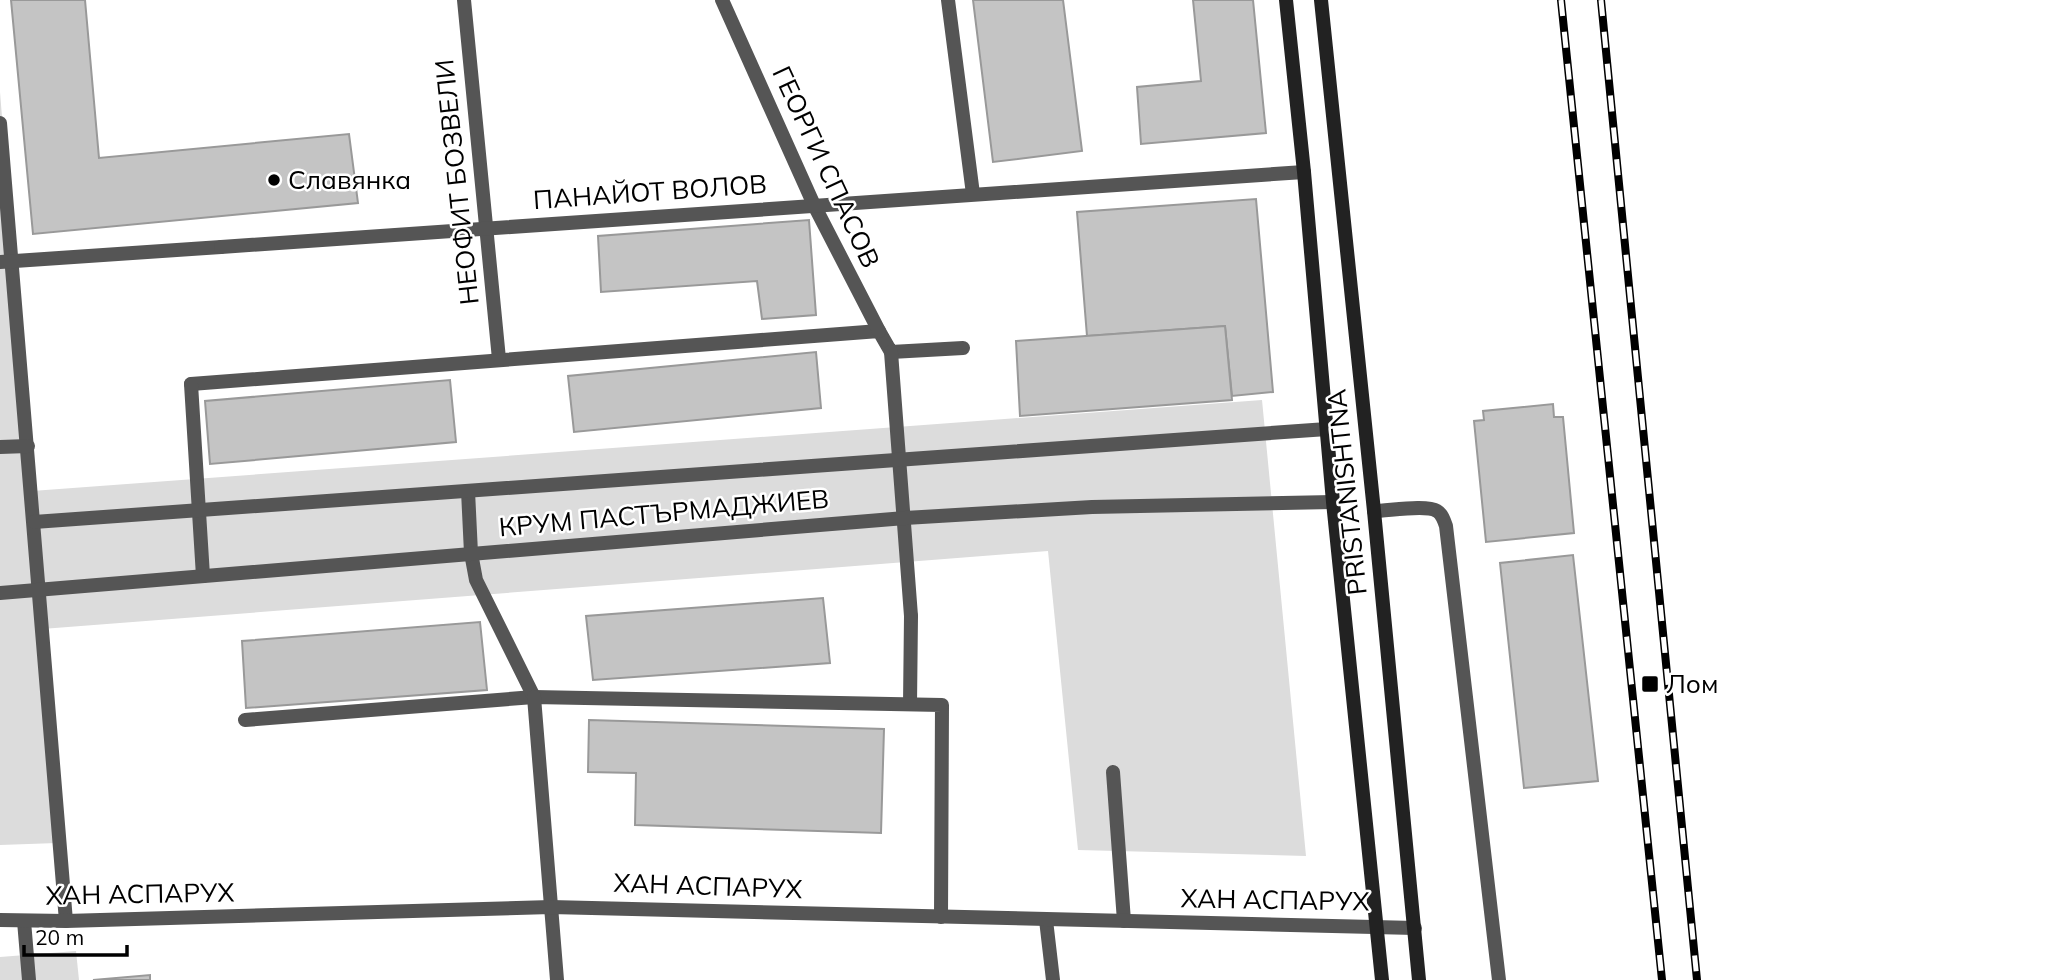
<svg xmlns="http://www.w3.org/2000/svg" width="2069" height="980" font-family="Mulish,sans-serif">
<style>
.green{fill:#dcdcdc}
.building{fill:#c4c4c4;stroke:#999;stroke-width:2}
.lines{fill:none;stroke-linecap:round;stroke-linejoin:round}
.service{stroke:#555;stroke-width:14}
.pedestrian{stroke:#555;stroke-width:14}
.minor{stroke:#555;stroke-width:14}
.tertiary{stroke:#555;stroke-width:14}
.secondary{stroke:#222;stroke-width:14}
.rail-casing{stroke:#000;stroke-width:8}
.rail{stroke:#fff;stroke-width:5;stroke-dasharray:16;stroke-linecap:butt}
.poi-dot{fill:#000;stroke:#fff;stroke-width:2.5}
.labels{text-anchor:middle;stroke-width:5;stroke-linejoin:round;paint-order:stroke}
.street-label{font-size:26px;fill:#000;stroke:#fff}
.poi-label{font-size:26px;fill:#000;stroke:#fff;text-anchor:start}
</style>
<rect width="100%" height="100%" fill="#fff"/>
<g class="green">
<path d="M0,92L32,491L1262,400L1306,856L1078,850L1048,551L42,629L57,843L0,845Z"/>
<path d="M76,951L79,980H0V957Z"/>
</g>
<g class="building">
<path d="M11,0H85L99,158L349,134L358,203L33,234Z"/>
<path d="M973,0H1063L1082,151L993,162Z"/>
<path d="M1193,0H1253L1266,133L1141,144L1137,87L1201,81Z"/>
<path d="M1256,199L1273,392L1232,396L1225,326L1087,336L1077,212Z"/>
<path d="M809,220L816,315L762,319L757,281L601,292L598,236Z"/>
<path d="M1225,326L1232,400L1020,416L1016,341Z"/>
<path d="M816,352L821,408L574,432L568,376Z"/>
<path d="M450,380L456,442L210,464L205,401Z"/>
<path d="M1553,404L1554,417H1563L1574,533L1486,542L1474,421L1484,420L1483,411Z"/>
<path d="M1573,555L1598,781L1524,788L1500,563Z"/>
<path d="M823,598L830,663L593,680L586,616Z"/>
<path d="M480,622L487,690L246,708L242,641Z"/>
<path d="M589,720L884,729L881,833L635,825L636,773L588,772Z"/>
<path d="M150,975V980H93Z"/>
</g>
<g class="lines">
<g class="service">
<path d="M191,384L879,331L891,352L963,348"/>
<path d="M1374,511C1388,511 1426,504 1437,511C1442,514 1444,520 1446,526L1499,980"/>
<path d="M910,704L911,616"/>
<path d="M245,720L534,697L942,705L941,917"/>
<path d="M1113,772L1124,921"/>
<path d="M1046,920L1053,980"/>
</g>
<g class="pedestrian">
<path d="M0,123L66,921"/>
<path d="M0,262L221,247"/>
<path d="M891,352L911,616"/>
<path d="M191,384L203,576"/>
<path d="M0,447L28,446"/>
<path d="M468,491L471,553L476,580L534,697"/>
<path d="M34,522L1327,429"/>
<path d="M0,593L905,518L1092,507L1333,502"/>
</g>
<g class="minor">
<path d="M464,0L499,359"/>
<path d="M722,0L814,205L879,331"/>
<path d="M948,0L973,194"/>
<path d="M221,247L1304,172"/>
<path d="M534,697L557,980"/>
<path d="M24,921L29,980"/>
</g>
<path class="tertiary" d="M0,920L66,921L551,907L1415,928"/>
<g class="secondary">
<path d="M1286,0L1304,172L1333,502L1382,980"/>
<path d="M1321,0L1374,511L1419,980"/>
</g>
<g class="rail-casing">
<g id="rail">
<path d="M1561,0L1662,980"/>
<path d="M1601,0L1697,980"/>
</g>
</g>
<use href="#rail" class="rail"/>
</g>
<g class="poi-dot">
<circle cx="274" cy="180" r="7"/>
<rect x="1641" y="675" width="18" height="18" rx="3.5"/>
</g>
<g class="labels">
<g class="street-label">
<text transform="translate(826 167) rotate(65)" y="9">ГЕОРГИ СПАСОВ</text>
<text transform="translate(457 182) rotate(-96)" y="9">НЕОФИТ БОЗВЕЛИ</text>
<text transform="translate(650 192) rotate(-4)" y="9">ПАНАЙОТ ВОЛОВ</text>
<text transform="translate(1347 492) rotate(-96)" y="9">PRISTANISHTNA</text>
<text transform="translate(664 513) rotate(-5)" y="9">КРУМ ПАСТЪРМАДЖИЕВ</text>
<text transform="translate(708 886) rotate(2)" y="9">ХАН АСПАРУХ</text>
<text transform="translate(140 894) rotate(-1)" y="9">ХАН АСПАРУХ</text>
<text transform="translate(1275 900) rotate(1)" y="9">ХАН АСПАРУХ</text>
</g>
<g class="poi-label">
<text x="288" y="189">Славянка</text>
<text x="1666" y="693">Лом</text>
</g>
</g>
<path d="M24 945v10h103v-10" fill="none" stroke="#000000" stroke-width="3.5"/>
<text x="35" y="945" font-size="21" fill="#000000" stroke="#ffffff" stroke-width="5" paint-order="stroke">20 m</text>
</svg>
